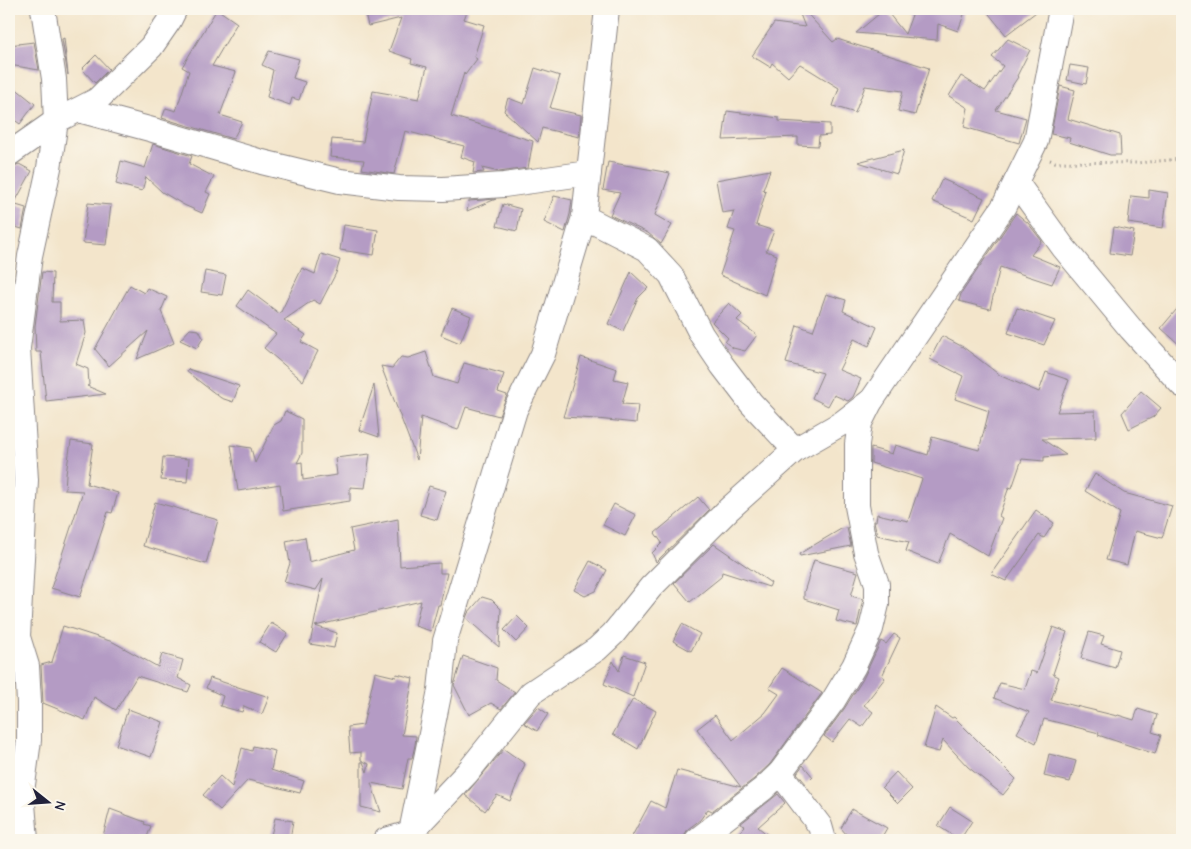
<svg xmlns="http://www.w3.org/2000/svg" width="1191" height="849" font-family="'Comic Neue',sans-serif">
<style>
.building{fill:#b49bc4}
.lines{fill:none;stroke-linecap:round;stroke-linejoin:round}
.street-casing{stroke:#8a8483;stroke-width:26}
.path{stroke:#8a8483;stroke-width:3;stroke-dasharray:1 4;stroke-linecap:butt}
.street{stroke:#fff;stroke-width:24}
</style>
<rect width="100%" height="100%" fill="#fbf7ec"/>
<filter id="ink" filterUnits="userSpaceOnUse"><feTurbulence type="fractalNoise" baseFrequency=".02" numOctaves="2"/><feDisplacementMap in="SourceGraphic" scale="10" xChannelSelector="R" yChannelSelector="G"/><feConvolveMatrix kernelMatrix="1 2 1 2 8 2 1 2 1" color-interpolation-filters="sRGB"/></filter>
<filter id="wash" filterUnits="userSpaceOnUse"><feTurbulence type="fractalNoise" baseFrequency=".0096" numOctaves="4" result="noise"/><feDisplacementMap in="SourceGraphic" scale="20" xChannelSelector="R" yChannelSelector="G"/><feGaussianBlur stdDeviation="1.12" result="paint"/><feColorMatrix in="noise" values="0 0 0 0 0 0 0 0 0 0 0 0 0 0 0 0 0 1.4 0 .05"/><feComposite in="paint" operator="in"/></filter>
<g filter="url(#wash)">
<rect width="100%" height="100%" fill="#f3e5cb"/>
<g id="blocks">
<g class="building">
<path d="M217,9L237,23L212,66L236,72L220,115L242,122L233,139L162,118L166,108L176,111L189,71L182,67Z"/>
<path d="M364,9H468L464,19L484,25L474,57L477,59L465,75L464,73L451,116L533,141L528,168L499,172L482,168L484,172L473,173L475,162L461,157L464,146L405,131L394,174L362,169L364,160L330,157L332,139L363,142L373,91L419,99L427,67L411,63L412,59L389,51L401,18L368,26Z"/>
<path d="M798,9H803L833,42L837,39L929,68L915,115L898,111L903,91L865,86L855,113L833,106L839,88L800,64L788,77L772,63L770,67L752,56L774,23L805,27Z"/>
<path d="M885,9L905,34L912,15L901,11V9H966L958,31L938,24L937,40L856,33Z"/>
<path d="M985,9H1040L1006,35Z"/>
<path d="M64,38L68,75L62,39Z"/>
<path d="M1008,39L1030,50L1017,76L1018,77L996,110L1026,118L1019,143L964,127L968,108L949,96L961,76L985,91L1003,66L992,57Z"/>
<path d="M34,42L39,70L9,65V45Z"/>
<path d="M269,51L299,59L293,78L305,82L299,100L292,98L290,105L267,97L273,70L262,65Z"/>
<path d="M96,55L109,69L95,83L82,69Z"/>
<path d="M1070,65L1089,68L1086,84L1067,80Z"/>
<path d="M535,68L560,76L550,108L581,115L579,137L542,128L538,142L504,111L508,98L524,104Z"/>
<path d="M9,83L35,104L20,124L9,116Z"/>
<path d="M1060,86L1075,90L1068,119L1120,135L1121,155H1110L1069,142L1070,138L1051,134Z"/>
<path d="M727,111L779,118V121L830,124V135L819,136L818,146L798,145V137L723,140Z"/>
<path d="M153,144L192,156L189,164L214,177L206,192L210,194L202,213L184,205L162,192L146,177L142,191L116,184L121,161L145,168Z"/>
<path d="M904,150L897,174L858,162Z"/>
<path d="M608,162L670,173L655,215L672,225L661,244L648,233L610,215L620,193L603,190Z"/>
<path d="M19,164L32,171L9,213V168Z"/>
<path d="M770,170L763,190L766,191L756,225L774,231L766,251L777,255L765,295L720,275L735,231L728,229L734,211L722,213L716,180Z"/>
<path d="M942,179L984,198L974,219L932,201Z"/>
<path d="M1149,190L1168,193L1163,228L1128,223L1131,196L1149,198Z"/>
<path d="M554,196L572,200L570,214L565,232L544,222Z"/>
<path d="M496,199L467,211L469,201Z"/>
<path d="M88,203L111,205L106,245L83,243Z"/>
<path d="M503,204L521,209L517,231L497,226Z"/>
<path d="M16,205L26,208L22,229L9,225Z"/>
<path d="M1016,213L1028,223L1042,241L1031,255L1060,267L1052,284L1000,267L990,309L959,301L961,294Z"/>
<path d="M344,225L378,230L374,255L340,250Z"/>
<path d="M1114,227L1134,231L1130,256L1110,253Z"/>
<path d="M321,254L340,260L336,273L320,304L313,300L284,320L306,335L301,342L318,351L303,381L264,348L276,334L237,306L248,290L280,314L302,268L315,274Z"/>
<path d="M205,271L226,275L222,295L201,292Z"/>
<path d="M42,272L53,273L52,302H60V321L84,320L86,333L76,364L88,369L89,385L87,386L106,394L46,401L41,352H36L35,326Z"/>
<path d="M631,272L648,288L638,298L623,331L608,324Z"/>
<path d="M130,285L144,293L147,288L167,297L161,311L174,343L137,359L148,331L109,366L95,349Z"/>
<path d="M826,294L846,300L843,311L877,327L869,346L854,339L839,370L861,379L853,397L848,401L834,395L828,406L812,398L823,373L786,363L797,325L813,331Z"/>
<path d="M729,303L742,315L737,320L757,335L745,351L733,348L725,342L728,338L712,322Z"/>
<path d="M1182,303V347L1161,328Z"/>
<path d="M452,308L471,316L460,343L441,335Z"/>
<path d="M1017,308L1055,321L1044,345L1008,333Z"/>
<path d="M190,329L199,330L203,338L197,348L180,340Z"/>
<path d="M942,336L963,347L1001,376L1039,392L1046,372L1069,380L1057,412L1095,411L1096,438L1042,439L1066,455L1044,457V461L1022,459L1012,488L1009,487L999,516L1002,518L988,556L950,534L938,564L906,551L909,542L877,535L874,521H876L877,514L908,521L922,479L871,463V448L892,454L895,445L928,455L932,437L979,450L989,411L955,399L963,376L930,359Z"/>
<path d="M426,352L434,377L457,384L464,363L504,374L498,392L507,395L499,416L466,407L458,430L421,417L417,460L381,366L392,368L401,357L408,358Z"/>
<path d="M581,357L617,369L614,379L628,382L622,404L638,405L636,423L597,419L563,417Z"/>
<path d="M188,369L239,386L233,402L221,398L187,372Z"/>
<path d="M374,385L379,437L359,430Z"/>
<path d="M1141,391L1161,408L1153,417L1129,429L1122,413Z"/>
<path d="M285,411L302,419V453L297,463L302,462L303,480L337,475L335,458L370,454L365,488L350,487V501L283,511L280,484L238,491L231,445L251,448L255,463L274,425L281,421Z"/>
<path d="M71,441L93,444L87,484L118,493L112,513L108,512L80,597L51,588L83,491L65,490L66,474Z"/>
<path d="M163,457L189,459L187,482L161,480Z"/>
<path d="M1095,474L1124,493L1172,506L1162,538L1135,531L1127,565L1106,560L1120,513L1085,491Z"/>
<path d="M429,486L446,491L437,520L420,515Z"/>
<path d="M698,497L709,510L656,562L652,553L662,543L655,533Z"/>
<path d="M155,502L218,520L206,564L143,546Z"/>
<path d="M614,504L636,515L625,536L603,525Z"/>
<path d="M1036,510L1054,523L1044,538L1039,535L1006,581L991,574Z"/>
<path d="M398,519L400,566L440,563V573H447L440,605H438L431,631L415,626L421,601L315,626L337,633L334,648L310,644L323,579L316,590L284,582L290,563L286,541L305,537L309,562L354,550L350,529Z"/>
<path d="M847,528L851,546L800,556L799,554L841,529Z"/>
<path d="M714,544L771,583L769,587L722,572L721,577L690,602L674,583Z"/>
<path d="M814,560L858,572L851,596L863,599L857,626L836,621L839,610L804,599V592Z"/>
<path d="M590,561L607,570L596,591L585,596L574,590Z"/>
<path d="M482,597L492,600L501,609L499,647L466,618L468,613Z"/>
<path d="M517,616L529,628L516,642L504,630Z"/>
<path d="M271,623L288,633L276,652L259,642Z"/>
<path d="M682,624L700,634L691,651L673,641Z"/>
<path d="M63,626L113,642L158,667L162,654L183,660L178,678L191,685L188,692L137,676L116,710L94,697L85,720L43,703L41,665L52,662Z"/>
<path d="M1053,627L1067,632L1053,674L1059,677L1051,700L1117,716L1118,715L1134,720L1138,709L1157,715L1152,732L1161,735L1155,754L1098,735L1099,733L1044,719L1036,743L1017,733L1029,712L994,698L1000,683L1025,689L1031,671L1037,673Z"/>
<path d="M1089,632L1104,636L1101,644L1120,650L1115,668L1081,658Z"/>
<path d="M894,634L900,638L882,676L885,678L864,705L873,712L862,727L850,719L832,742L824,736L844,709L863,679L881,641L886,644Z"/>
<path d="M624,655L645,662L633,697L604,684L613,661L619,671Z"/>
<path d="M463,656L497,668L496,680L515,692L501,709L491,703L469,715L454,685Z"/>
<path d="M782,668L822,693L770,764L754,779L712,811L708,809L700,820L688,829L685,834L684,840H630L651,801L665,808L677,770L741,787L697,729L715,715L733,740L765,713L779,694L769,688Z"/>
<path d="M375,672L396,677L397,674L413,678L402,735L416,736L415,745L412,758H408L402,789L371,783L381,812L361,807V762H363L367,772L369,764L361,760V752L350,753L348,727L363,725Z"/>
<path d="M210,678L269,697L262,714L244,706L242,712L220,706L223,696L206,688Z"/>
<path d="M633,699L656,711L638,749L613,734Z"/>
<path d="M538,707L548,714L537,731L524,723Z"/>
<path d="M936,707L952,718L954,717L1016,779L1003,795L968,767L943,740L939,752L924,748Z"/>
<path d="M128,709L163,722L151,757L116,745Z"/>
<path d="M253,746L275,751L271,770L304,781L300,793L248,780L220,810L203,795L220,776L232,787L242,748L252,751Z"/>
<path d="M504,749L525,764L510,801L497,795L485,811L465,795Z"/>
<path d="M1049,754L1076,761L1070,782L1044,776Z"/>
<path d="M803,765L813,777L806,784L797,773Z"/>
<path d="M896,772L912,789L898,803L882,787Z"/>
<path d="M778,794L785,803L758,827L774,840H732L745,826L740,824Z"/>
<path d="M950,807L972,821L960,840L938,826Z"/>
<path d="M110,809L145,822L144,824L151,826L146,840H102Z"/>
<path d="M852,809L887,828L880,840H851L841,828Z"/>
<path d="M275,818L293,821L290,840H270Z"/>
</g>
</g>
</g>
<g filter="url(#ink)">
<use href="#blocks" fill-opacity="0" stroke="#8a8483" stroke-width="1"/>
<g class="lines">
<g class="street-casing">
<g id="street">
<path d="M78,110L153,130L262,162L340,181L399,188L443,189L504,185L589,173"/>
<path d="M9,154L56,121L97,100L151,47L169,21L175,9"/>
<path d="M1016,182L1063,247L1131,329L1182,385"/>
<path d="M584,217L647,249L671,275L701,334L722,365L751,403L795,450"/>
<path d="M780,773L820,826L824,840"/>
<path d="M411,832L440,690L445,641L515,410L543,354L584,217L607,9"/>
<path d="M26,840L22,792L29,740V702L27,666L18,637L26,480L18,348L30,256L49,168L56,121L54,79L43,9"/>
<path d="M386,840L410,833L467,773L531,693L597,649L613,634L651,587L729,509L795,450L842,423L872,400L1004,206L1036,141L1061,9"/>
<path d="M697,840L763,789L780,773L833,701L854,666L871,629L877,604V584L866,553L857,506V444L860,423L871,401"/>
</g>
</g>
<path class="path" d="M1050,160L1055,162L1136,163L1182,159"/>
<use href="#street" class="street"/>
</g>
</g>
<rect width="1191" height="849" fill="none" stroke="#fbf7ec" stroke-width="30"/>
<g transform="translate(48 802) rotate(107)" stroke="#fbf7ec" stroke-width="4" paint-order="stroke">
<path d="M0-4L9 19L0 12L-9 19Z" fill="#22223b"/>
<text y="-8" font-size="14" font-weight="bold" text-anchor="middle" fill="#22223b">N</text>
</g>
</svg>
